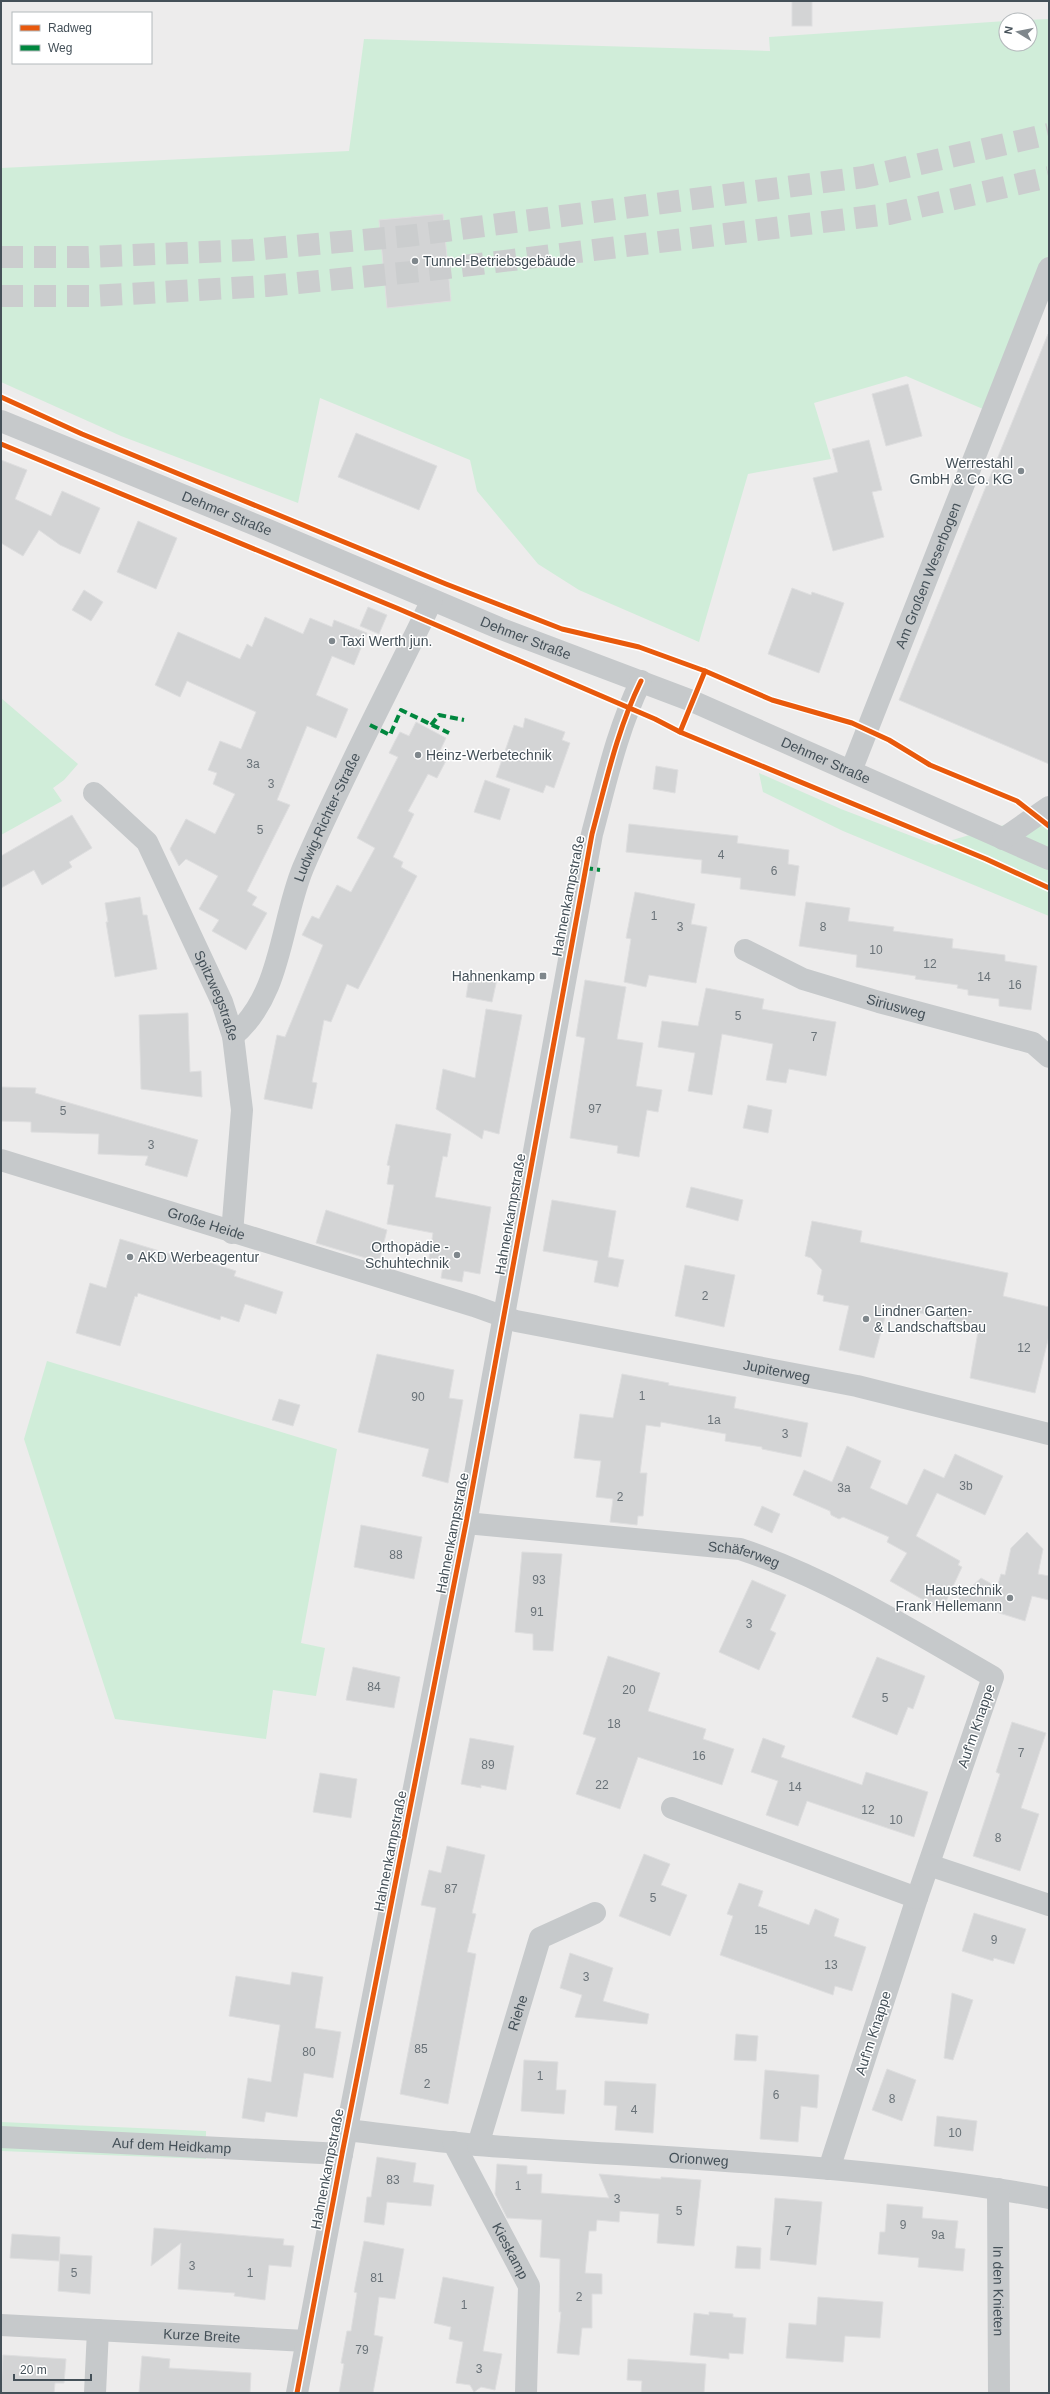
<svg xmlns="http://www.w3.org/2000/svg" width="1050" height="2394" font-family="Helvetica,sans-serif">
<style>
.green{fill:#d0edd9}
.building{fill:#d3d4d5;stroke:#dededf}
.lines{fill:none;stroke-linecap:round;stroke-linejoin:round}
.highway-tunnel{stroke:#cbcdce;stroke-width:22;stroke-dasharray:22 11;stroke-linecap:butt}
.minor{stroke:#c6c9cb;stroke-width:22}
.quiet{stroke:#00873e;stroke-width:4;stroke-dasharray:8 4;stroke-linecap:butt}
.cycleway-casing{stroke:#fff;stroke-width:8}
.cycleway{stroke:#e8590c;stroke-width:5}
.poi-dot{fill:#7f878c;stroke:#fff;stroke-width:1.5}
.labels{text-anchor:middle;stroke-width:3;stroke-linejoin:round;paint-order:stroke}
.number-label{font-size:12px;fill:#697278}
.poi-label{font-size:14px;fill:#445058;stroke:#fff;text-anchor:start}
.street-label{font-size:14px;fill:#445058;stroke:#fff}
</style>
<rect width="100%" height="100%" fill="#edecec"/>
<g class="green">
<path d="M1049,19V285L997,415L906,376L814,403L831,459L748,474L699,642L579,590L538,564L477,491L470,460L320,398L298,503L121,436L1,382V168L349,151L364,39L770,51L769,37L1006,21V44H1030L1028,20Z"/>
<path d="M1,698L78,764L64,780L53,788L62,801L1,835Z"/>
<path d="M759,773L841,809L935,845L1049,812V916L843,831L763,792Z"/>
<path d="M47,1361L337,1449L301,1643L325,1648L316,1696L273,1690L266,1739L115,1719L24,1439Z"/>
<path d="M1,2122L206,2131V2159L1,2151Z"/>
</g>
<g class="building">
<rect x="792" y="1" width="20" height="25"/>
<path d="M443,214L451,301L387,308L379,220Z"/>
<path d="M1048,334H1049V764L899,700Z"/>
<path d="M908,384L922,436L886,446L872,394Z"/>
<path d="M356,433L437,466L419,510L338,477Z"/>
<path d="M869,440L882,490L872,492L884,537L833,551L813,478L838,472L832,449Z"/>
<path d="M1,460L27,470L15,499L51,516L62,491L100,508L80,554L60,545L39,530L23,556L1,543Z"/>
<path d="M138,521L177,538L156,589L117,572Z"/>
<path d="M792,588L811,595L812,592L844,603L819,673L768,654Z"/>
<path d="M84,590L103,602L91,621L72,610Z"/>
<path d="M368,607L387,615L379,634L360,626Z"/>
<path d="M265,617L303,634L310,618L332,627L334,620L367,633L354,665L332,656L316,695L348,709L336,738L307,726L277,800L290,805L247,891L257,897L252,905L267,913L246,950L212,931L219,920L199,909L218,876L186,859L179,866L170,849L186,819L215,834L235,794L213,784L217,773L208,770L220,741L241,749L256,712L187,681L180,697L155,685L178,632L240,659L247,644L252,647Z"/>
<path d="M525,718L565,732L562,740L570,743L554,788L546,785L543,793L496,777L514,725L523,728Z"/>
<path d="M416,722L446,738L439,753L448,757L437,778L428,774L408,811L414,814L393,857L403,862L401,867L417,876L358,989L347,984L331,1022L324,1020L312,1082L317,1083L312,1109L264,1099L277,1035L285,1037L323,945L302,935L312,916L319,919L337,885L351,892L375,848L357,838L398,757L389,753L395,741L400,732L409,736Z"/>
<path d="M656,766L678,770L675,793L653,789Z"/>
<path d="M485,780L510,789L500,820L474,812Z"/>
<path d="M72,815L92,848L69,862L72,867L42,885L34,870L1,888V856Z"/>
<path d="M629,824L738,836L737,843L789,850L788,864L799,866L795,896L740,889L741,878L701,873L702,860L626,852Z"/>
<path d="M635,892L695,904L691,924L707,927L696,983L649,975L646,987L624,982L631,939L626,938Z"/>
<path d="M140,897L143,915H147L157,969L115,977L106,922H108L105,903Z"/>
<path d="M806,902L850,908L848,921L894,927L893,931L953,939L952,948L1005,955V961L1037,966L1031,1010L999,1006V999L968,995V990L957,988L958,985L915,979L916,976L856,967L857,955L799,946Z"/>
<path d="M470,973L497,979L492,1002L466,997Z"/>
<path d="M585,980L626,987L617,1039L643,1043L636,1086L662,1090L658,1112L647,1110L639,1157L617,1153L618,1146L570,1138L585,1038L576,1036Z"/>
<path d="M706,988L764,999L762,1009L836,1022L826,1076L789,1069L786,1083L766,1080L773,1044L722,1034L712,1095L688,1091L695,1053L658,1047L662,1021L698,1026Z"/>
<path d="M486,1009L522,1015L499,1134L484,1130L482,1139L436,1109L443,1069L475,1078Z"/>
<path d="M188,1013L190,1072L201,1071L202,1097L141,1089L139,1015Z"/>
<path d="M1,1087L36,1088L35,1093L198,1140L187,1177L145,1165L148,1156L98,1154L99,1134L31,1132V1122L1,1121Z"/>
<path d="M748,1105L772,1110L768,1133L743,1128Z"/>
<path d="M396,1124L451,1134L447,1157L443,1156L435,1197L491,1207L480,1274L464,1271L462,1282L441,1278L443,1266L428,1264L433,1233L387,1224L394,1185L387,1184L390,1166L387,1165Z"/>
<path d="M691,1187L743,1200L738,1221L686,1207Z"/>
<path d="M552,1200L616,1211L608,1257L624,1260L618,1287L594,1282L598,1261L543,1251Z"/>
<path d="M326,1210L387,1230L379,1262L316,1243Z"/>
<path d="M812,1221L862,1231L860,1242L1008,1273L1003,1296L1049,1307V1336L1035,1393L970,1378L979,1326L888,1306L874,1358L839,1350L849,1306L823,1301L824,1296L817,1294L822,1270L811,1258L805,1256Z"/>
<path d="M120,1239L176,1256L177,1252L236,1271L234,1276L283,1292L276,1314L245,1304L239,1322L221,1316L220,1320L138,1293L137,1297L135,1296L120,1346L76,1333L90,1283L106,1288Z"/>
<path d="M685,1265L735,1275L724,1327L675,1316Z"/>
<path d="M377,1354L454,1370L449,1398L463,1400L448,1483L422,1476L429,1449L358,1432Z"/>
<path d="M622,1374L669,1383L668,1385L736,1397L734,1408L808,1423L801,1457L762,1449V1447L725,1441L726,1434L661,1422L660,1427L646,1425L640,1473H647L643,1516H638L637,1525L610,1522L613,1499L596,1497L601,1461L574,1458L580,1414L613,1418Z"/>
<path d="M279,1399L300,1405L293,1426L272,1420Z"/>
<path d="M847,1446L881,1461L870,1488L907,1505L924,1469L944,1478L955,1454L1003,1476L985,1515L937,1493L916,1536L960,1561L958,1565L962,1567L943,1608L936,1603L934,1606L890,1581L907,1553L887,1542L889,1537L843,1517L839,1519L831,1515L830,1511L793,1495L804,1470L832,1482Z"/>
<path d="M762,1506L780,1514L772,1533L754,1525Z"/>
<path d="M361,1525L422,1537L414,1579L354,1567Z"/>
<path d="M1027,1532L1043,1549L1038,1574L1049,1576V1600L1032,1596L1025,1621L957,1600L981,1578L997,1587L1001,1574L1005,1575L1011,1548Z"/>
<path d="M522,1552L562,1554L553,1651L533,1650V1634L515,1632Z"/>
<path d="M752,1580L786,1595L770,1630L776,1633L759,1670L719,1652Z"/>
<path d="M608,1656L660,1673L648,1711L706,1729L703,1739L734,1749L722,1785L638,1757L620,1809L576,1794L596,1738L583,1734Z"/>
<path d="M877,1657L925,1676L913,1709L908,1707L897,1735L852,1717Z"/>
<path d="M353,1667L400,1677L394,1708L346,1700Z"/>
<path d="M1012,1722L1046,1733L1021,1808L1039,1814L1020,1871L973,1856L1000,1774L996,1772Z"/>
<path d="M470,1738L514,1746L506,1790L481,1785V1788L461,1784Z"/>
<path d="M763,1738L785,1746L781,1757L862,1785L866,1772L928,1792L914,1837L807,1801L798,1826L766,1815L778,1781L751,1772Z"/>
<path d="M320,1773L357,1779L351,1818L313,1812Z"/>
<path d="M447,1846L485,1855L472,1913L476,1914L467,1952L476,1954L448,2104L400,2094L436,1908L421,1905L429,1870L441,1873Z"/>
<path d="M644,1854L670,1864L661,1885L687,1895L670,1936L619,1916Z"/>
<path d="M739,1883L763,1891L758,1906L809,1925L815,1909L839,1919L834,1936L866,1947L852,1991L835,1986L833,1995L720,1955L733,1916L727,1914Z"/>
<path d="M974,1913L1026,1929L1014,1964L994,1958L993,1961L962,1951Z"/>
<path d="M570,1953L613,1968L603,2001L649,2014L647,2024L575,2017L582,1995L560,1988Z"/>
<path d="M292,1972L323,1977L315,2028L341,2032L333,2078L304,2073L297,2117L266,2112L264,2122L242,2118L248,2078L271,2082L280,2025L229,2016L236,1976L290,1985Z"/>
<path d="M952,1993L973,2000L953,2060L944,2058Z"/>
<path d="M736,2034L758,2036L756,2061L734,2060Z"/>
<path d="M524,2060L558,2062L556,2090H566L564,2114L521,2111Z"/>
<path d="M887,2069L916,2080L902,2121L872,2110Z"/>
<path d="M765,2070L819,2075L817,2108L801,2106L798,2142L760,2139Z"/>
<path d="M605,2081L656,2084L653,2133L615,2130L617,2106L604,2105Z"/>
<path d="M937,2116L977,2121L973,2151L934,2146Z"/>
<path d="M377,2157L416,2163L413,2182L434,2185L431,2206L387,2202L384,2225L364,2222L367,2197H371Z"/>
<path d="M497,2164L527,2166V2174H542L541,2193L609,2198L599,2174L661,2179V2177L701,2180L694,2246L657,2243L659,2214L620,2211L619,2222L597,2220L596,2231H589L585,2273L602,2274V2294H592V2328H582L579,2355L557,2353L561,2312H559L560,2259L540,2257L542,2220L507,2218L495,2194Z"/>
<path d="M775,2198L822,2202L816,2265L770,2260Z"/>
<path d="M887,2204L923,2207L922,2218L958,2221L955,2248L965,2249L963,2271L918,2267L919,2258L878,2254L880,2232H885Z"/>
<path d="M154,2228L284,2239L283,2245L294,2246L291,2267L269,2265L265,2300L234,2296L235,2293L178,2289L181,2243L151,2266Z"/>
<path d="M12,2234L60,2237L59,2261L10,2258Z"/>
<path d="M364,2241L404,2249L395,2299L379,2297L374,2335L383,2337L373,2393H339L344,2364L341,2363L347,2331H351L357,2293L354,2292Z"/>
<path d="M737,2246L761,2248L760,2269L735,2268Z"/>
<path d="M60,2254L92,2256L90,2294L58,2291Z"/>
<path d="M443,2277L494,2287L483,2351L502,2354L495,2390L481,2387L474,2392L470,2385L456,2383L463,2342L449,2339L451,2327L434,2323Z"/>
<path d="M818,2297L883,2302L880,2338L845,2336L843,2362L786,2358L789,2323L816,2325Z"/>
<path d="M709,2312L733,2314V2317L746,2318L743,2354L729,2353V2359L690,2355L694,2313L709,2315Z"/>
<path d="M3,2355L66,2359L64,2383H55L54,2393H1Z"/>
<path d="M142,2356L170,2359L169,2368L251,2373L250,2393H139Z"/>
<path d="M628,2359L706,2364L704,2393H641L642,2381L627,2380Z"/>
</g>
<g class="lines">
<g class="highway-tunnel">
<path d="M1,257H88L250,250L407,236L864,177L1049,134"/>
<path d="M1,296H92L267,286L422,271L889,214L1049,177"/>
</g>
<g class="minor">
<path id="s1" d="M1,421L268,530L499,628L692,701L1049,859"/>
<path id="s2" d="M851,771L1049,268"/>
<path id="s3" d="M94,793L147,842L222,1002L233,1036L242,1110L232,1233"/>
<path d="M1003,839L1049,807"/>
<path id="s4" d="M745,950L803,979L879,1002L1033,1043L1049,1057"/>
<path id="s5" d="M233,1036C282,995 280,924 303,868C342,777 389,690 432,600"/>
<path id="s6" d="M1,1160L474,1306L516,1321L857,1386L1049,1434"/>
<path id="s7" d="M466,1523L740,1549C828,1578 913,1631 993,1677L917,1898L829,2169"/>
<path d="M672,1808L917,1898"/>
<path d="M929,1865L1049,1905"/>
<path id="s8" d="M347,2130C390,2135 434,2141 477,2145C668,2159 861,2163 1049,2198"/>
<path id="s9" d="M1,2137L342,2154"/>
<path id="s10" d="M453,2142L529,2286L526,2393"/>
<path id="s11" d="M478,2145L540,1938L595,1913"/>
<path id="s12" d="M998,2189L999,2393"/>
<path id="s13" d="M1,2325L306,2341"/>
<path d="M95,2393L98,2330"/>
<path d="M297,2393L342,2154L466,1523L592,834C606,782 617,730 641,681"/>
</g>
<g class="quiet">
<path d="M370,725L390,735L401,710L449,733"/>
<path d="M431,725L439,715L464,720"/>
<path d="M585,868L600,870"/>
</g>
<g class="cycleway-casing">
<g id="cycleway">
<path d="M1,397L82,434L446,584L562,629L639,647L705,671L772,700L852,723L889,740L930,765L1017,801L1049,826"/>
<path d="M1,444L399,609L655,719L680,732L986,859L1049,888"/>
<path d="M680,732L705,671"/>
<path d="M297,2393L342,2154L466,1523L592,834C606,782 617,730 641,681"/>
</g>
</g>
<use href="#cycleway" class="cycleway"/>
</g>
<g class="poi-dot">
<circle cx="415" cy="261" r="4"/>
<circle cx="1021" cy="471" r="4"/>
<circle cx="332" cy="641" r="4"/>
<circle cx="418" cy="755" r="4"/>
<rect x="539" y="972" width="8" height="8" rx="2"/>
<circle cx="457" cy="1255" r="4"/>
<circle cx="130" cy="1257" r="4"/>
<circle cx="866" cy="1319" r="4"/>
<circle cx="1010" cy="1598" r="4"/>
</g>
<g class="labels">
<g class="number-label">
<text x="253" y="768">3a</text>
<text x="271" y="788">3</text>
<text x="260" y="834">5</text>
<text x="721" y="859">4</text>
<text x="774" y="875">6</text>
<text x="654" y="920">1</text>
<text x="680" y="931">3</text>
<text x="823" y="931">8</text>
<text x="876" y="954">10</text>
<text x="930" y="968">12</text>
<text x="984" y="981">14</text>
<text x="1015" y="989">16</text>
<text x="738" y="1020">5</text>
<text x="814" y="1041">7</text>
<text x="595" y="1113">97</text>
<text x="63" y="1115">5</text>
<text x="151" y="1149">3</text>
<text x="705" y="1300">2</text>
<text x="1024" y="1352">12</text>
<text x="642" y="1400">1</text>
<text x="418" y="1401">90</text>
<text x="714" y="1424">1a</text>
<text x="785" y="1438">3</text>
<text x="966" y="1490">3b</text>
<text x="844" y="1492">3a</text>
<text x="620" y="1501">2</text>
<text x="396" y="1559">88</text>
<text x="539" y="1584">93</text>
<text x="537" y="1616">91</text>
<text x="749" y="1628">3</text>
<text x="374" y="1691">84</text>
<text x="629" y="1694">20</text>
<text x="885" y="1702">5</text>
<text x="614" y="1728">18</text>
<text x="1021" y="1757">7</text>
<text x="699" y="1760">16</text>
<text x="488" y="1769">89</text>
<text x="602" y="1789">22</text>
<text x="795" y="1791">14</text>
<text x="868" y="1814">12</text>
<text x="896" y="1824">10</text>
<text x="998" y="1842">8</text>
<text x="451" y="1893">87</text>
<text x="653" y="1902">5</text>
<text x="761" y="1934">15</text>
<text x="994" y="1944">9</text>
<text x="831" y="1969">13</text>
<text x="586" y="1981">3</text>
<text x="421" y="2053">85</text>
<text x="309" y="2056">80</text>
<text x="540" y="2080">1</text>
<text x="427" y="2088">2</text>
<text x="776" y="2099">6</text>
<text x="892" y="2103">8</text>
<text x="634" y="2114">4</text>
<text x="955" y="2137">10</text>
<text x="393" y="2184">83</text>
<text x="518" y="2190">1</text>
<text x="617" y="2203">3</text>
<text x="679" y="2215">5</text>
<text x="903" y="2229">9</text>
<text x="788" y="2235">7</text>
<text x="938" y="2239">9a</text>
<text x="192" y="2270">3</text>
<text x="74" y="2277">5</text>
<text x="250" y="2277">1</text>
<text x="377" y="2282">81</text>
<text x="579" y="2301">2</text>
<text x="464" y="2309">1</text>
<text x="362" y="2354">79</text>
<text x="479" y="2373">3</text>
</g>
<g class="poi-label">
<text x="423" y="266">Tunnel-Betriebsgebäude</text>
<text x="1013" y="468" text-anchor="end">Werrestahl<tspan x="1013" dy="16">GmbH &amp; Co. KG</tspan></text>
<text x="340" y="646">Taxi Werth jun.</text>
<text x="426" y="760">Heinz-Werbetechnik</text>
<text x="535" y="981" text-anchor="end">Hahnenkamp</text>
<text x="449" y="1252" text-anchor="end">Orthopädie -<tspan x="449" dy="16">Schuhtechnik</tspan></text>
<text x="138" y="1262">AKD Werbeagentur</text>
<text x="874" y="1316">Lindner Garten-<tspan x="874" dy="16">&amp; Landschaftsbau</tspan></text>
<text x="1002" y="1595" text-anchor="end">Haustechnik<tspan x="1002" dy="16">Frank Hellemann</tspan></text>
</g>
<g class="street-label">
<text dy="5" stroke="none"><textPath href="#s1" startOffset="244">Dehmer Straße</textPath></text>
<text dy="5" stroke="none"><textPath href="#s2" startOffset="210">Am Großen Weserbogen</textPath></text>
<text dy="5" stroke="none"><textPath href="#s1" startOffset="568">Dehmer Straße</textPath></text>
<text dy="5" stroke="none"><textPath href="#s1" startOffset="892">Dehmer Straße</textPath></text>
<text dy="5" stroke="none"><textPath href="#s5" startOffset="241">Ludwig-Richter-Straße</textPath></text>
<text transform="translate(568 896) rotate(-79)" y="5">Hahnenkampstraße</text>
<text dy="5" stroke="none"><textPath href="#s3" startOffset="241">Spitzwegstraße</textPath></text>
<text dy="5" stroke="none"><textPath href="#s4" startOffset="162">Siriusweg</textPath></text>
<text transform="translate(510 1214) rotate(-80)" y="5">Hahnenkampstraße</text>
<text dy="5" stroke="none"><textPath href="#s6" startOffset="215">Große Heide</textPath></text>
<text dy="5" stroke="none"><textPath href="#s6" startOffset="805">Jupiterweg</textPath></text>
<text transform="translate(452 1533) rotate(-79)" y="5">Hahnenkampstraße</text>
<text dy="5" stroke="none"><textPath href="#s7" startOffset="280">Schäferweg</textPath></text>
<text transform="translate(976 1726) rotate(-71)" y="5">Auf'm Knappe</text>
<text transform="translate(390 1851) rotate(-79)" y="5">Hahnenkampstraße</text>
<text dy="5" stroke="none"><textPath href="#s11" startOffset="138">Riehe</textPath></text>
<text transform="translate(873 2033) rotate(-72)" y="5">Auf'm Knappe</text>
<text dy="5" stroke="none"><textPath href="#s9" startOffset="171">Auf dem Heidkamp</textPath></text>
<text dy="5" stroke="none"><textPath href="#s8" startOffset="353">Orionweg</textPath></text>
<text transform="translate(327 2169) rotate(-79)" y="5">Hahnenkampstraße</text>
<text dy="5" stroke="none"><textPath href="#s10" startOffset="123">Kieskamp</textPath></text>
<text dy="5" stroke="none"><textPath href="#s12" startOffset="102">In den Knieten</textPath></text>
<text dy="5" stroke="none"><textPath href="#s13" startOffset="201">Kurze Breite</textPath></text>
</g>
</g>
<rect width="1050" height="2394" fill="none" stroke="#445058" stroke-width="4"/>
<rect x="12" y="12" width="140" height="52" fill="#ffffff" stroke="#b4b9bc"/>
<rect x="20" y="25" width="20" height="6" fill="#e8590c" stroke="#b4b9bc"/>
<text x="48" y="32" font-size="12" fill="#445058">Radweg</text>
<rect x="20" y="45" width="20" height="6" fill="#00873e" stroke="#b4b9bc"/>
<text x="48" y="52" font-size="12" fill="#445058">Weg</text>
<g transform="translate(1018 32) rotate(280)"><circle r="19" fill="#ffffff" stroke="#b4b9bc"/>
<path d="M0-3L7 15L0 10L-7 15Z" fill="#7f878c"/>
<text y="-6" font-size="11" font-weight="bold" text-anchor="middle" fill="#445058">N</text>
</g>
<path d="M14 2374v6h77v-6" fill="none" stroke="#445058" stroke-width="2"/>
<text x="20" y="2374" font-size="12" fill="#445058" stroke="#ffffff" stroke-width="3" paint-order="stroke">20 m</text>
</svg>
